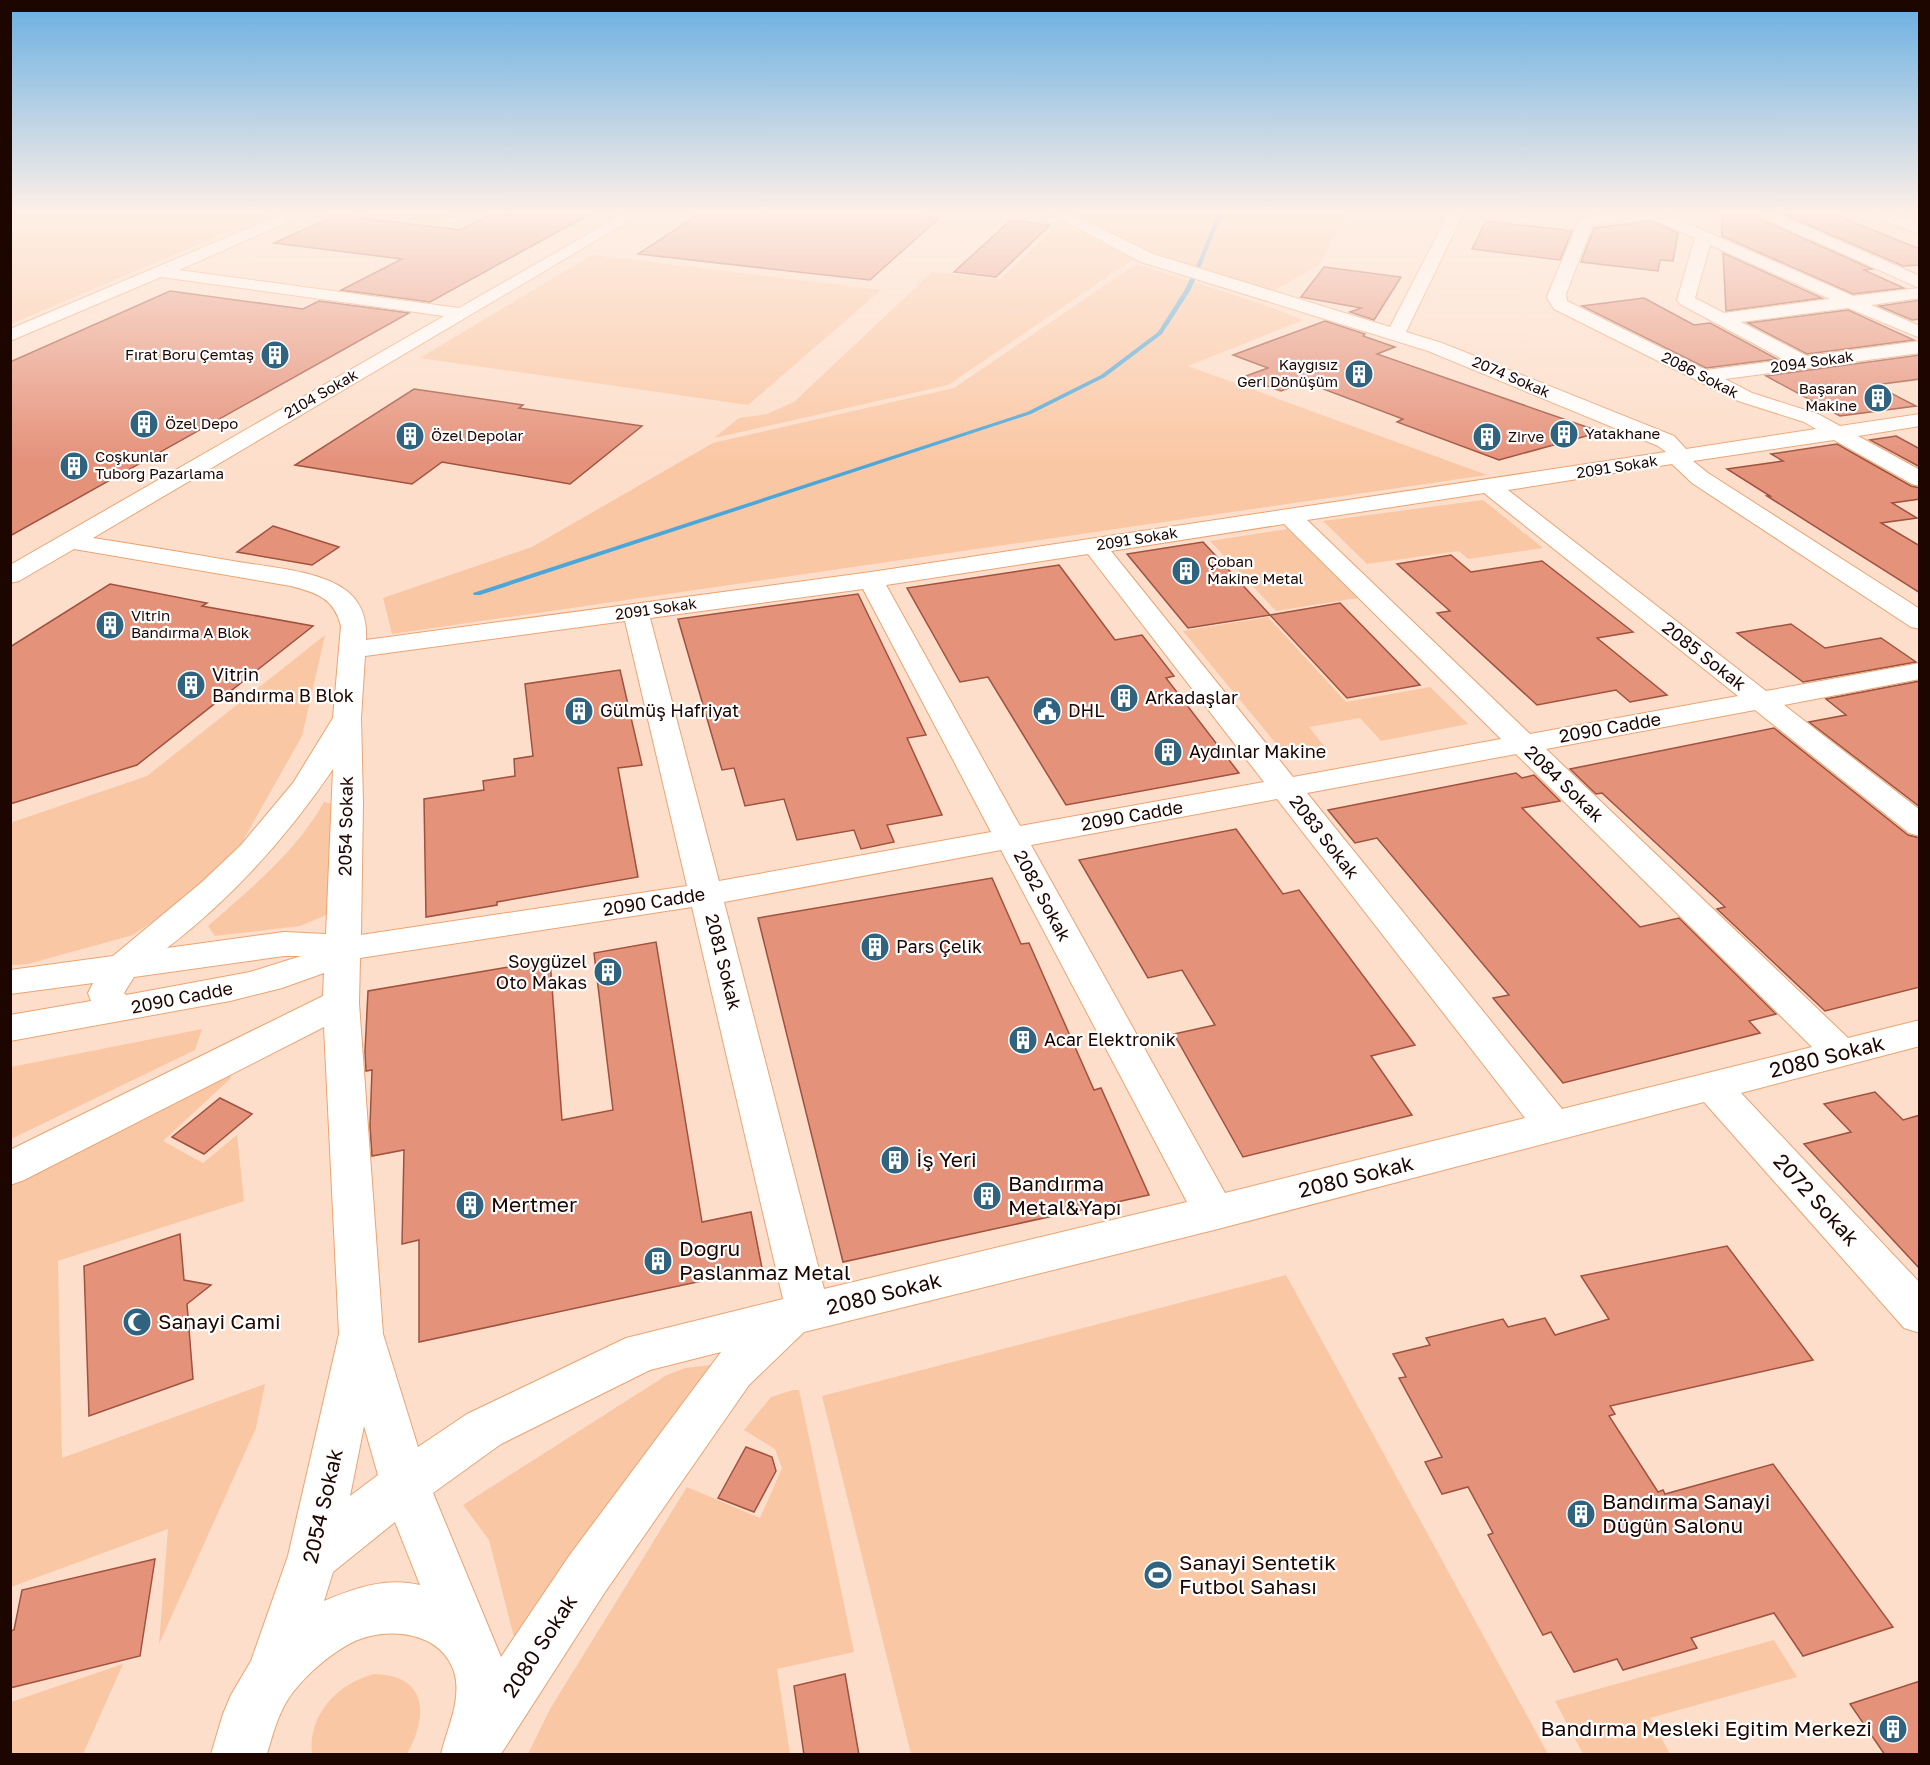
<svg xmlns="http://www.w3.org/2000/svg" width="1930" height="1765" font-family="'Golos Text',sans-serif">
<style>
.green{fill:#fac7a4}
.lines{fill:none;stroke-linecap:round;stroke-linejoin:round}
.stream{fill:#4ba7da;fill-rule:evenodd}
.building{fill:#e5927b;stroke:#9f523e;stroke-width:1.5}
.minor-casing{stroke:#eba472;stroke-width:2}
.minor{fill:#fff;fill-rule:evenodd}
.labels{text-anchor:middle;stroke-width:4.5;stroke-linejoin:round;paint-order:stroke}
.far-poi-label{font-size:15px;fill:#1d0500;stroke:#fff;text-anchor:start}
.far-street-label{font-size:15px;fill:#1d0500;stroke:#fff}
.street-label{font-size:18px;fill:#1d0500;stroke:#fff}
.poi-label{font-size:18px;fill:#1d0500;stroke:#fff;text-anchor:start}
.near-street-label{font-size:21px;fill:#1d0500;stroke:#fff}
.near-poi-label{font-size:21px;fill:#1d0500;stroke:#fff;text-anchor:start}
</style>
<rect width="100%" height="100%" fill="#fddeca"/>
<g class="green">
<path d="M11,214H271L11,324Z"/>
<path d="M355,214H456L437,223Z"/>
<path d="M1075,214H1347L1318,266L1273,291L1152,253Z"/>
<path d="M1059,224L1135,258L948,385L714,438L739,418L767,414L794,402L932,272L1000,279Z"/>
<path d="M592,255L881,290L748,405L420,358Z"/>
<path d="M1136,264L1262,304L1303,320L1188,366L1487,475L392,634L383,598L532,547L713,443L954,388Z"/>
<path d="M1483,500L1543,548L1468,559L1459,551L1367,564L1323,521Z"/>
<path d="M1287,529L1358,598L1276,611L1210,541Z"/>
<path d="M1268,617L1346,702L1430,687L1468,724L1381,741L1360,718L1309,727L1327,750L1287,757L1183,631Z"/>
<path d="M325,635L302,736L241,844L208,879L167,912L133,935L28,964L11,965L10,823L147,776Z"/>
<path d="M324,802L333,804L329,914L300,926L215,936L208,926C251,888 295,853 324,802Z"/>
<path d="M202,1029L195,1050L11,1139V1067Z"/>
<path d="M230,1072L231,1078L163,1141L203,1163L237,1135L244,1201L58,1261L62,1458L265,1384L256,1428L159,1644L168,1529L11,1587V1182Z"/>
<path d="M1286,1275L1548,1754H911L822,1396Z"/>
<path d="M719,1364L514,1637L489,1540L463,1505L667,1375L685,1368Z"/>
<path d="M793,1390H799L854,1652L777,1669L790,1754H528L550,1709L687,1487L760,1518L782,1468L775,1449L744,1430L771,1397Z"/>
<path d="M1774,1640L1797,1677L1650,1718L1670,1754H1583L1555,1701Z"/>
<path d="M123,1664L83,1754H11V1702Z"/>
<path d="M374,1674C428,1675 428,1716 407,1754H312C307,1715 338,1683 374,1674Z"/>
</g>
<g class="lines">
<g class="stream">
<path d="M1218,214H1222L1200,268L1195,269Z"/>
<path d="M1191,277L1196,278L1190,291L1162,334L1105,377L1031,414L480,595H474L473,593L1027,412L1101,375L1158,332L1184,291Z"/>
</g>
</g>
<g class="building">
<path d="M492,214H590L430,302L341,290L402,259L274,243L336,215L460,230Z"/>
<path d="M699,214H893L939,218L870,280L638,254Z"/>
<path d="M1722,214H1756L1760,219L1872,269L1864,270L1904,288L1853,294L1722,236Z"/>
<path d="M1783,214H1833L1920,249V265L1903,266Z"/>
<path d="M1011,220L1050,225L996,277L954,272Z"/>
<path d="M1486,221L1572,231L1560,260L1472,249Z"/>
<path d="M1652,221L1678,233L1673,261L1660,260L1658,271L1581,262L1594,228Z"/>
<path d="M1723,253L1822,298L1726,311Z"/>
<path d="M1324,267L1401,277L1374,320L1350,312L1361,308L1301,297Z"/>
<path d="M170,291L303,309L319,301L409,313L10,536V362Z"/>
<path d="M1644,298L1694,325L1710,323L1777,359L1706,368L1582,306Z"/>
<path d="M1920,300V319L1912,320L1879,306Z"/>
<path d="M1848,310L1914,340L1807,354L1748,323Z"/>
<path d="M1325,321L1365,334L1363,336L1395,347L1377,354L1601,432L1499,460L1397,422L1403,419L1305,382L1281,391L1243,377L1268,368L1233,355Z"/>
<path d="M1920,355V379L1875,385L1916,406L1840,416L1766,376Z"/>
<path d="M414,389L523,405L519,408L642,426L570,484L442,462L412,484L295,465Z"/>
<path d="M1896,436L1920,449V467L1870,440Z"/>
<path d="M1837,444L1911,486L1920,488V499L1892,503L1917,518L1881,523L1920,546V593L1767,496H1770L1727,469L1783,461L1771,454Z"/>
<path d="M273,526L339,547L312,565L237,552Z"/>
<path d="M1203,542L1270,615L1340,603L1420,685L1347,698L1270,615L1188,628L1127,554Z"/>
<path d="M1451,555L1471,572L1542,561L1633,632L1597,638L1667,695L1630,702L1616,690L1537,705L1437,613L1450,611L1397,564Z"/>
<path d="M1059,565L1115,640L1142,635L1174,676L1166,678L1239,773L1066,805L988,677L960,682L907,588Z"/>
<path d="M110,584L207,603L202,606L313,626L137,765L10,804V647Z"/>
<path d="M858,594L926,735L907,738L942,815L887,825L894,842L861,849L854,830L797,840L784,799L745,806L734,768L722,770L678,619Z"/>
<path d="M1791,624L1825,648L1881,638L1916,662L1803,682L1737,633Z"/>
<path d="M620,670L642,765L618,768L638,877L497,902V905L426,917L424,799L484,790L483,781L515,776L514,759L533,756L525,684Z"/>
<path d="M1920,681V807L1809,722L1846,715L1826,699Z"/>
<path d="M1774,728L1908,835L1920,838V987L1825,1011L1717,909L1725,907L1602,793L1596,794L1570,769Z"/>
<path d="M1516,773L1522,778L1534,775L1560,801L1522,808L1640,927L1679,918L1776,1014L1749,1021L1760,1033L1563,1083L1493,998L1509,995L1377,838L1355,843L1328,810Z"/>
<path d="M1236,829L1283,894L1299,890L1415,1045L1371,1056L1412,1115L1243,1157L1174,1034L1215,1025L1182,970L1148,978L1079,860Z"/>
<path d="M992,878L1021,944L1029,943L1094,1090L1101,1088L1149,1195L843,1262L758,918Z"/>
<path d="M656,942L702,1222L751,1212L762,1268L419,1342V1240L402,1244L404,1150L372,1156L370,1126L372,1070L366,1071L365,1051L368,991L550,960L562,1120L613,1110L594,953Z"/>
<path d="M1875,1092L1903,1120L1920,1115V1269L1804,1144L1851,1132L1824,1104Z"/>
<path d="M220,1098L252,1114L204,1154L172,1137Z"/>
<path d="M180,1234L184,1280L211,1285L187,1304L193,1379L89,1416L84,1266Z"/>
<path d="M1727,1246L1813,1360L1610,1406L1615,1414L1609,1416L1658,1492L1663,1490L1665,1494L1773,1464L1893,1627L1803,1656L1774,1613L1691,1638L1697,1648L1623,1670L1617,1659L1574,1672L1551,1632L1543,1635L1488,1535L1493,1533L1468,1487L1442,1494L1425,1462L1442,1457L1399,1378L1406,1377L1393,1354L1430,1345L1426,1338L1503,1319L1508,1327L1545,1318L1555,1335L1609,1319L1581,1276Z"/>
<path d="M746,1447L772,1457L776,1471L754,1512L718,1498Z"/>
<path d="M155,1559L140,1656L10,1688V1631L14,1630L22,1590Z"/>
<path d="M845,1674L859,1755H804L794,1686Z"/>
<path d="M1920,1681V1755H1885L1850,1704Z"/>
</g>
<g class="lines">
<g class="minor-casing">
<g id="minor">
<path d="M282,214H302L299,217L179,270L459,308L623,214H641L93,538C140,545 186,553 233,561C266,567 320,570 347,591C363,604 367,621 366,640L871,572L1666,452L1658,446L1428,351L1141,262L1056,217L1054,214H1072L1153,254L1390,327L1448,214H1463L1406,332L1442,343L1674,436L1686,449L1816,429L1804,422L1738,401L1554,309L1547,298L1548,294L1579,220L1602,214H1666L1853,296L1919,288L1761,217L1758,214H1778L1920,276V298L1871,305L1920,326V338L1848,308L1741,322L1807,356L1920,341V353L1725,379L1752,393L1818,414L1840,426L1920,414V426L1858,436L1920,470V486L1912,484L1834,440L1693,461L1708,473L1920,609V629L1911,627L1692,483L1672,464L1508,490L1766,691L1920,663V679L1784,705L1920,810V836L1909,833L1755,710L1546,749L1848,1038L1920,1020V1046L1741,1093L1920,1283V1333L1904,1328L1704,1102L1214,1230L804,1332L749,1385L605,1592L501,1754H441C447,1729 461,1702 455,1675C444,1631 386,1625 351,1643C330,1654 308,1673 293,1692C279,1710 273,1733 267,1754H211L223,1714L231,1695L251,1661L288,1556L339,1334L324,1027L24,1180L10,1185V1150L323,996L324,973L282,988L230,1001L10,1041V1015L91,1001L88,993L93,983L10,994V970L113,956L202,882L241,845L293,783L333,718L341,626C334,598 317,593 291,586L74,549L19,581L10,583V565L444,316L161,277L10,341V329ZM1652,219L1695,238L1677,300L1680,304L1784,360L1706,370L1567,301L1566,294L1592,226L1604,223ZM1710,245L1830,299L1724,313L1695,298ZM1484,493L1738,696L1530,734L1307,520ZM1284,524L1501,739L1293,777L1111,551ZM1088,554L1264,782L1020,826L886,585ZM863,589L991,832L719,881L650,618ZM625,621L687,886L361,935L363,803L361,718L365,656ZM1516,754L1812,1047L1562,1109L1307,793ZM333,769L326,934L284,932L167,948C232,898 287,837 333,769ZM1277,799L1525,1118L1225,1193L1031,845ZM1001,850L1187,1202L824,1289L724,902ZM692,907L783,1299L626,1338L467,1414L418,1447L383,1334L359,1003L360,958ZM284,956H301L250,972L126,995L124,993L134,977ZM721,1352L569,1556L501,1657L433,1493L501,1444L650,1370ZM364,1426L378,1475L350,1496ZM395,1522L420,1585C385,1577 355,1588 324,1601L333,1572Z"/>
<path d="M1873,214H1894L1920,223V234L1876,217Z"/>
</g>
</g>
<use href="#minor" class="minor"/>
</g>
<linearGradient id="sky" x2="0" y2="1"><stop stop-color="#69afe2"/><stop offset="0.46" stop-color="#fef0e7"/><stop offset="1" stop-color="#fef0e7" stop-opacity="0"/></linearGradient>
<rect width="1930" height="461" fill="url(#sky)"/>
<defs>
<g id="building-disc" transform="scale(1.5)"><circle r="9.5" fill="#2f637f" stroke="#fff"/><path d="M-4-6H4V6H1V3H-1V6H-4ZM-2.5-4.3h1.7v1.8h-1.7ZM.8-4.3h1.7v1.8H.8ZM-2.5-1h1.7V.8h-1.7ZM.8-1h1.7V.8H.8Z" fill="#fff"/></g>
<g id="civic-disc" transform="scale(1.5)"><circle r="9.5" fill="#2f637f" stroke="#fff"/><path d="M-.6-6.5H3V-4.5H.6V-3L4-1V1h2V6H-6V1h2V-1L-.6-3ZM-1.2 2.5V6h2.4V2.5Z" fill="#fff"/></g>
<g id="mosque-disc" transform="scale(1.5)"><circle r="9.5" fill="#2f637f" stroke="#fff"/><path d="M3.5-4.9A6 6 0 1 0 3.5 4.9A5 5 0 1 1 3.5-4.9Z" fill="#fff"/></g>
<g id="stadium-disc" transform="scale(1.5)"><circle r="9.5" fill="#2f637f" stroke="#fff"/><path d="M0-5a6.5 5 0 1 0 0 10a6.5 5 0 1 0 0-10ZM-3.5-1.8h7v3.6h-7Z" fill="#fff"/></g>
</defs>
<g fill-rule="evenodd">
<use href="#building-disc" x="275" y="355"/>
<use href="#building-disc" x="1359" y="374"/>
<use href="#building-disc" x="1878" y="398"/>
<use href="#building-disc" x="144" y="424"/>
<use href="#building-disc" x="1564" y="434"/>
<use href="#building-disc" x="410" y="436"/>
<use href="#building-disc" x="1487" y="437"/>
<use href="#building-disc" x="74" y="466"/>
<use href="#building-disc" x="1186" y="571"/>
<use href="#building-disc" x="110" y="625"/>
<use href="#building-disc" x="191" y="685"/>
<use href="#building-disc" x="1124" y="698"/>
<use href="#building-disc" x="579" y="711"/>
<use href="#civic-disc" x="1047" y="711"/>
<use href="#building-disc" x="1168" y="752"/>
<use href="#building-disc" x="875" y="947"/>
<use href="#building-disc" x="608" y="972"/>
<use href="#building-disc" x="1023" y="1040"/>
<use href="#building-disc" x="895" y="1160"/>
<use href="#building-disc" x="987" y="1196"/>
<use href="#building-disc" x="470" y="1205"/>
<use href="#building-disc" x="658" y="1261"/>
<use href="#mosque-disc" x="137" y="1322"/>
<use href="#building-disc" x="1581" y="1514"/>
<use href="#stadium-disc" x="1158" y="1575"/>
<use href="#building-disc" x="1893" y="1729"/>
</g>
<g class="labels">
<g class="far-poi-label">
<text x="254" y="360" text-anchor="end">Fırat Boru Çemtaş</text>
<text x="1338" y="370" text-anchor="end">Kaygısız<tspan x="1338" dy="17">Geri Dönüşüm</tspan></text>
<text x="1857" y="394" text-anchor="end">Başaran<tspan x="1857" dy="17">Makine</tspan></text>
<text x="165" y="429">Özel Depo</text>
<text x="1585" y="439">Yatakhane</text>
<text x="431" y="441">Özel Depolar</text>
<text x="1508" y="442">Zirve</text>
<text x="95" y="462">Coşkunlar<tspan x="95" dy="17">Tuborg Pazarlama</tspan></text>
<text x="1207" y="567">Çoban<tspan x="1207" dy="17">Makine Metal</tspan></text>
<text x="131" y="621">Vitrin<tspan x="131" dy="17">Bandırma A Blok</tspan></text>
</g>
<g class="far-street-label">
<text transform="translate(1812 362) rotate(-8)" y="5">2094 Sokak</text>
<text transform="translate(1700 375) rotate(27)" y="5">2086 Sokak</text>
<text transform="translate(1511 377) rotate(23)" y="5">2074 Sokak</text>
<text transform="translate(321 394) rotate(-30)" y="5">2104 Sokak</text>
<text transform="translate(1617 467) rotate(-9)" y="5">2091 Sokak</text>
<text transform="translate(1137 539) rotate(-9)" y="5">2091 Sokak</text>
<text transform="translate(656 609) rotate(-8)" y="5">2091 Sokak</text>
</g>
<g class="street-label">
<text transform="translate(1704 656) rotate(38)" y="6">2085 Sokak</text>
<text transform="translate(1610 728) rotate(-10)" y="6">2090 Cadde</text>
<text transform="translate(1564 784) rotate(44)" y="6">2084 Sokak</text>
<text transform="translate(1132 816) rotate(-10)" y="6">2090 Cadde</text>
<text transform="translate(346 826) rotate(-89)" y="6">2054 Sokak</text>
<text transform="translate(1324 837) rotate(52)" y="6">2083 Sokak</text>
<text transform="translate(1042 896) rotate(62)" y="6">2082 Sokak</text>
<text transform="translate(654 902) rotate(-9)" y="6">2090 Cadde</text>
<text transform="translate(723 962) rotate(76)" y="6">2081 Sokak</text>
<text transform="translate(182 998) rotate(-11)" y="6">2090 Cadde</text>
</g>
<g class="poi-label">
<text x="212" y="681">Vitrin<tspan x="212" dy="21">Bandırma B Blok</tspan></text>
<text x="1145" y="704">Arkadaşlar</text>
<text x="600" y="717">Gülmüş Hafriyat</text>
<text x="1068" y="717">DHL</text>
<text x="1189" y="758">Aydınlar Makine</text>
<text x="896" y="953">Pars Çelik</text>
<text x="587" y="968" text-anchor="end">Soygüzel<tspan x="587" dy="21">Oto Makas</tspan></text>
<text x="1044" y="1046">Acar Elektronik</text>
</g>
<g class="near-street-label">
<text transform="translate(1827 1057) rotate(-14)" y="7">2080 Sokak</text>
<text transform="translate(1356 1177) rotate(-14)" y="7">2080 Sokak</text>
<text transform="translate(1816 1200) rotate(48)" y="7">2072 Sokak</text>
<text transform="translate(884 1294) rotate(-14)" y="7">2080 Sokak</text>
<text transform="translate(323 1506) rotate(-77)" y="7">2054 Sokak</text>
<text transform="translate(540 1646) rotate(-57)" y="7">2080 Sokak</text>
</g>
<g class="near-poi-label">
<text x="916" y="1167">İş Yeri</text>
<text x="1008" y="1191">Bandırma<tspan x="1008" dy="24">Metal&amp;Yapı</tspan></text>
<text x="491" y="1212">Mertmer</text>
<text x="679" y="1256">Doğru<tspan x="679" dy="24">Paslanmaz Metal</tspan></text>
<text x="158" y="1329">Sanayi Cami</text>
<text x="1602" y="1509">Bandırma Sanayi<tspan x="1602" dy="24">Düğün Salonu</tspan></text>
<text x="1179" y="1570">Sanayi Sentetik<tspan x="1179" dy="24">Futbol Sahası</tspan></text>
<text x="1872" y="1736" text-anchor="end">Bandırma Mesleki Eğitim Merkezi</text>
</g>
</g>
<rect width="1930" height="1765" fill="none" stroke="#1d0500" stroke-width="24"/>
</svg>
